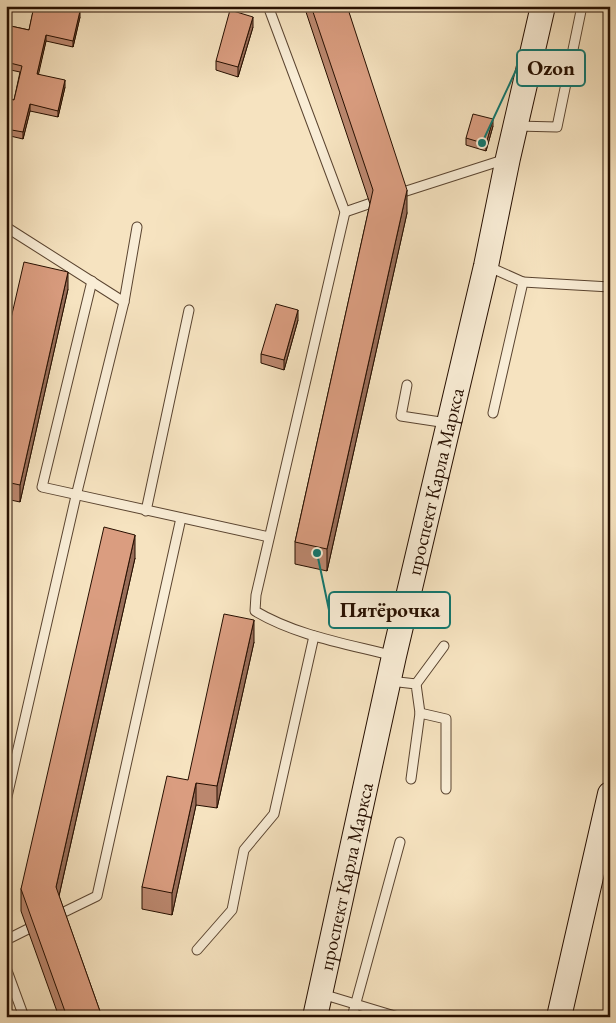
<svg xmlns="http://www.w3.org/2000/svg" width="616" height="1023" font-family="'EB Garamond',serif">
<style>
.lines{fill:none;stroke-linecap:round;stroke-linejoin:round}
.lane-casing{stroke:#5a4430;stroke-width:11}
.secondary-casing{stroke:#260f00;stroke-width:26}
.lane{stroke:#f9edd6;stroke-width:9}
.secondary{stroke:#f9edd6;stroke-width:24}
.wall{fill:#bb876e;stroke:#260f00}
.shaded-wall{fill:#996e5a;stroke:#260f00}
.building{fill:#da9d80;stroke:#260f00}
.labels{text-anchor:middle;stroke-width:5;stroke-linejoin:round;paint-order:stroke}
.street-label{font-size:20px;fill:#260f00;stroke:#f9edd6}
.leader{fill:none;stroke:#0f766e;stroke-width:2}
.callout-dot{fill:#0f766e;stroke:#f9edd6;stroke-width:2}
.callout{fill:#f9edd6;stroke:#0f766e;stroke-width:2}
.callout-label{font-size:21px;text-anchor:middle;font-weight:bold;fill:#260f00}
</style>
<rect width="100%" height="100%" fill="#f6e3c0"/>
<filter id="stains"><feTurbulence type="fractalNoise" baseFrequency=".004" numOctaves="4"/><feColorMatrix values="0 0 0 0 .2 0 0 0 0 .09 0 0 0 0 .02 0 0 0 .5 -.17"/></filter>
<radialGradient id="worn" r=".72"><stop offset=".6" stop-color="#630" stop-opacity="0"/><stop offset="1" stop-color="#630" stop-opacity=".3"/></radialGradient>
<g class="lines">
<g class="lane-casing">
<g id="lane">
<path d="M268,6L345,212L256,595L255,611C297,636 348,644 394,656"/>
<path d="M516,126L557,127L582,6"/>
<path d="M397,194L506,159"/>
<path d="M345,212L380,200"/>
<path d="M6,227L124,302"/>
<path d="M487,266L523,282L493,413"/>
<path d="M92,281L42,487L269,537"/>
<path d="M523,282L610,287"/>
<path d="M407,385L401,416L447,423"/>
<path d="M146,511L189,310"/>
<path d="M390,681L416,684L420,713L411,779"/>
<path d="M416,684L444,646"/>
<path d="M420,713L446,719V789"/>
<path d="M6,801L76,496L124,302L137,227"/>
<path d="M58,915L97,896L181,518"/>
<path d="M6,940L28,929"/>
<path d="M197,950L232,910L244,850L274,814L314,636"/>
<path d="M6,968L24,1017"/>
<path d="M322,994L398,1017"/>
<path d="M180,1017H181"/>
<path d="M352,1017L400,842"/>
</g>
</g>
<g class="secondary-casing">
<g id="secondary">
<path id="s1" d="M315,1017L394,656L486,266L508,158L543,6"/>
<path d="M559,1017L610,794"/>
</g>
</g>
<use href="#lane" class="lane"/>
<use href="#secondary" class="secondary"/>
</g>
<g class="wall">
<path d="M28,6H60L80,17L73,47L46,41L38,74L65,87L58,117L30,111L23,139L6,135V98L14,100L20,72L6,69V25L29,30L34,7Z"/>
<path d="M304,6H347L407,213L327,571L295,564V542L370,204Z"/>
<path d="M253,27L238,77L216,70V61Z"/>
<path d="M493,126L486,151L466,145V138Z"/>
<path d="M68,289L20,502L6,499V340Z"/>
<path d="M298,320L284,370L261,363V354Z"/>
<path d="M135,558L59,896L102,1017H59L21,911V889Z"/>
<path d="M254,642L217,808L196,805L172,915L142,909V887Z"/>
</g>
<g class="shaded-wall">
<path d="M80,11V17L73,47V41Z"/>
<path d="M253,17V27L238,77V67Z"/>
<path d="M46,35V41L37,81V74Z"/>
<path d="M65,80V87L58,117V111Z"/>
<path d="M30,104V111L23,139V132Z"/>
<path d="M493,119V126L486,151V144Z"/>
<path d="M407,190V213L327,571V549Z"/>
<path d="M68,272V289L20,502V485Z"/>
<path d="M298,310V320L284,370V360Z"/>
<path d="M135,535V558L56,909V887Z"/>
<path d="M254,620V642L217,808V786Z"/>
<path d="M196,783V805L172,915V893Z"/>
</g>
<g class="building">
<path d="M34,6H60L80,11L73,41L46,35L37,74L65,80L58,111L30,104L23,132L6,129V98L14,100L22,66L6,62V25L29,30Z"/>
<path d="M311,6H347L407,190L327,549L295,542L373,190Z"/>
<path d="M230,10L253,17L238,67L216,61Z"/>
<path d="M473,114L493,119L486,144L466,138Z"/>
<path d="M24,262L68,272L20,485L6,482V340Z"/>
<path d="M276,304L298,310L284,360L261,354Z"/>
<path d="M104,527L135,535L56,887L102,1017H67L21,889Z"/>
<path d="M224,614L254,620L217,786L196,783L172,893L142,887L167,776L188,780Z"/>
</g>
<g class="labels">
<g class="street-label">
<text dy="7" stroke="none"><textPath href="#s1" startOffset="549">проспект Карла Маркса</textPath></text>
<text dy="7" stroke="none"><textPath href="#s1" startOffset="144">проспект Карла Маркса</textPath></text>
</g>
</g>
<path class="leader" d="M482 143L517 68M317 553L329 610"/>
<g class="callout-dot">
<circle cx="482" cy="143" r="5"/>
<circle cx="317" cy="553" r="5"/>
</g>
<g class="callout">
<rect x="517" y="50" width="68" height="36" rx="5"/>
<rect x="329" y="592" width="121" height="36" rx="5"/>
</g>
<g class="callout-label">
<text x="551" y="75">Ozon</text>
<text x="390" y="617">Пятёрочка</text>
</g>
<rect width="616" height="1023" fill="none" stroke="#f6e3c0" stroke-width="25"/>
<rect x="8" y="8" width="601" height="1008" fill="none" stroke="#260f00" stroke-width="2.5"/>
<rect x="12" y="12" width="591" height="998" fill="none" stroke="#260f00"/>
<rect width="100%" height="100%" filter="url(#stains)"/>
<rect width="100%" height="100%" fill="url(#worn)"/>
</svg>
